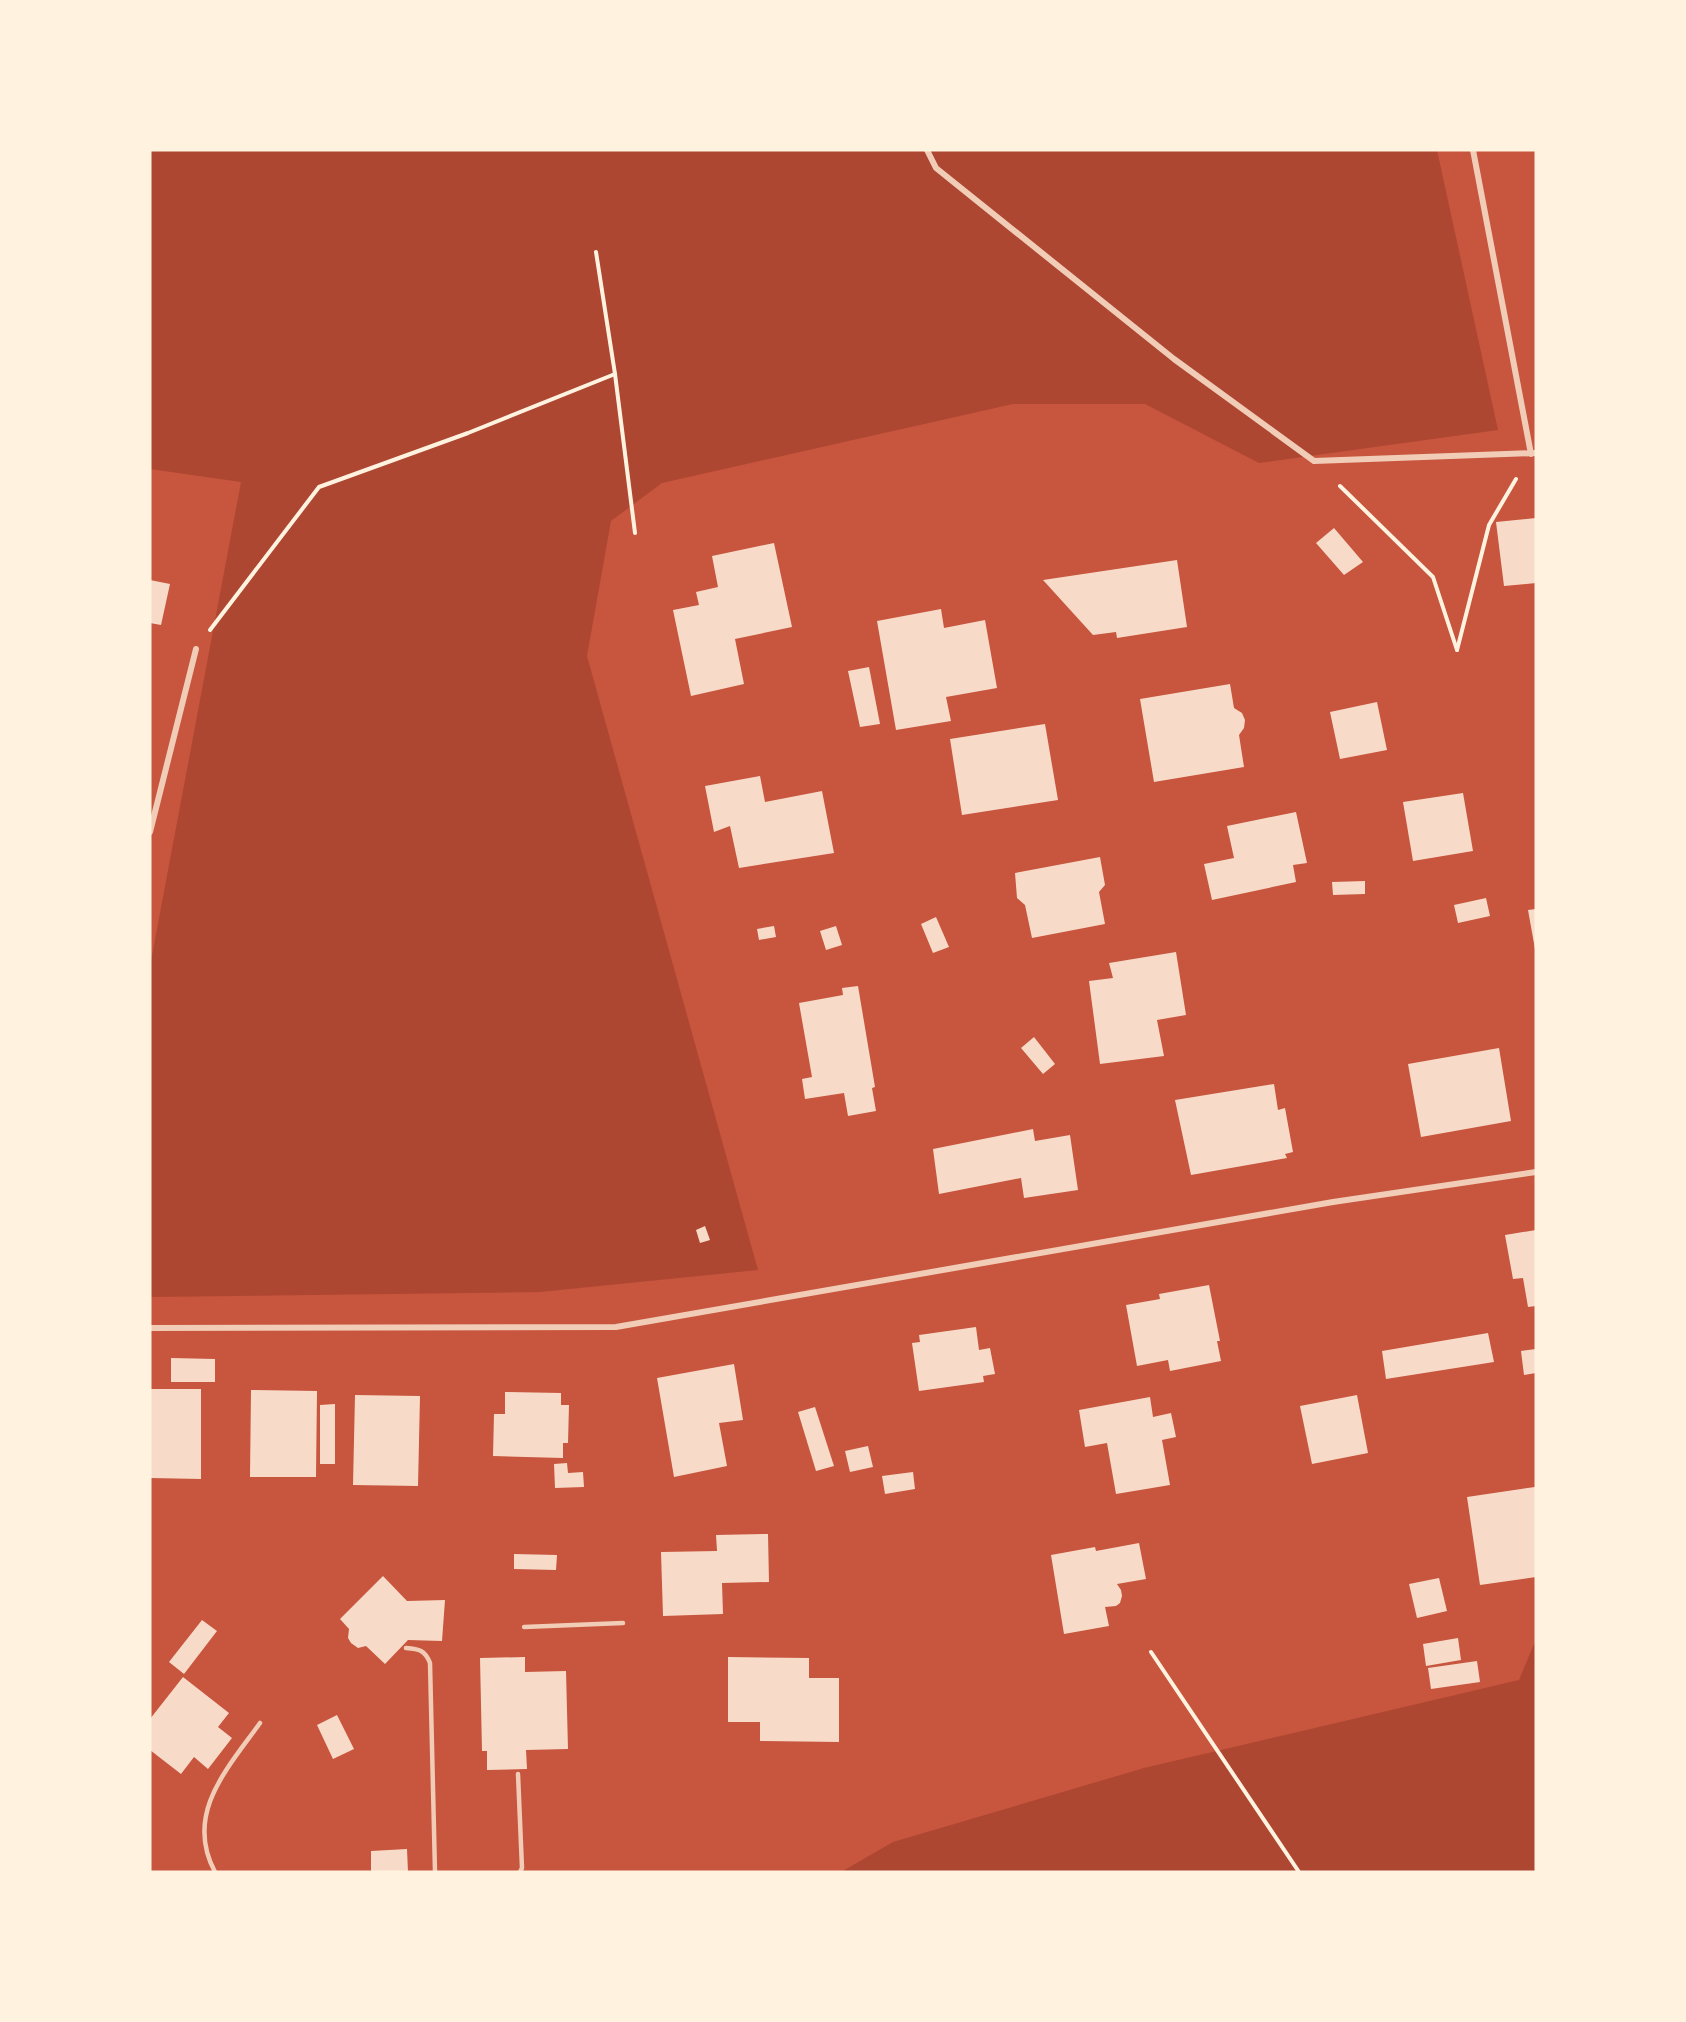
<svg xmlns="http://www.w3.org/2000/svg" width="1686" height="2022" font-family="Bitter,serif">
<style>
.green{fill:#ae4732}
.building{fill:#f7dbc8}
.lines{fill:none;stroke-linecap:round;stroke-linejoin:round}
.path{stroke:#fff3e0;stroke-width:4}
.service{stroke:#f1ccb7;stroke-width:4.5}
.minor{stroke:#f1ccb7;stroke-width:6}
</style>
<rect width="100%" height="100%" fill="#c8553d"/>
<g class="green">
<path d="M150,150H1437L1498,430L1259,463L1145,404H1013L662,483L611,521L587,656L758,1270L540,1292L150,1297V966L241,482L150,469Z"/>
<path d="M1536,1639V1872H841L893,1842L1144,1768L1519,1680Z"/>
</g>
<g class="building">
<path d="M1536,518V583L1504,586L1496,522Z"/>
<path d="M1334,528L1363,562L1344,575L1316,543Z"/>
<path d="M774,543L792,627L735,639L744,684L691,696L673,610L699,605L696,592L718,587L712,556Z"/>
<path d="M1177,560L1187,627L1117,638L1116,632L1093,635L1043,580Z"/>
<path d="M150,580L170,584L161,625L150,623Z"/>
<path d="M941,609L944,628L985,620L997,688L946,697L951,721L896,730L877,621Z"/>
<path d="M869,667L880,724L860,727L848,671Z"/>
<path d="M1230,684L1234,708L1242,713L1245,720L1244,728L1239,735L1244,767L1154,782L1140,699Z"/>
<path d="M1377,702L1387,750L1340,759L1330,712Z"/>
<path d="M1045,724L1058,800L962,815L950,739Z"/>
<path d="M760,776L765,802L822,791L834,853L739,868L730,826L714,832L705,786Z"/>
<path d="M1463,793L1473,851L1413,861L1403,802Z"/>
<path d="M1296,812L1307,863L1293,865L1296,882L1212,900L1204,864L1234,858L1227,826Z"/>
<path d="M1100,857L1105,885L1099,892L1105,924L1032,938L1025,905L1017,898L1015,873Z"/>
<path d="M1365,881V894L1333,895L1332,882Z"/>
<path d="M1486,898L1490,916L1458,923L1454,905Z"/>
<path d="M1536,909V948L1535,949L1528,910Z"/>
<path d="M936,917L949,947L933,953L921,924Z"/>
<path d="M774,926L776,937L759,940L757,929Z"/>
<path d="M836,926L842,945L826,950L820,931Z"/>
<path d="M1176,952L1186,1015L1157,1020L1164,1056L1100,1064L1089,981L1113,978L1109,963Z"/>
<path d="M858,986L875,1087L872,1088L876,1111L848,1116L844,1093L805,1099L802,1079L812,1077L799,1003L843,995L842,988Z"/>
<path d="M1034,1037L1055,1064L1043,1074L1021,1048Z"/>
<path d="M1499,1048L1511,1121L1421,1137L1408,1064Z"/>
<path d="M1274,1084L1278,1110L1285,1108L1293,1152L1285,1154L1287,1158L1191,1175L1175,1100Z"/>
<path d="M1033,1129L1035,1141L1070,1135L1078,1190L1024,1198L1021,1178L939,1194L933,1149Z"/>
<path d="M705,1226L710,1240L700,1243L696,1230Z"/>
<path d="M1536,1230V1306L1528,1307L1523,1278L1513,1279L1505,1235Z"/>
<path d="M1209,1285L1220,1341H1217L1221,1361L1170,1371L1168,1360L1137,1366L1126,1305L1160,1299L1159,1294Z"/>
<path d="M976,1327L979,1350L990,1348L995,1374L983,1376L984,1382L919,1391L912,1343L920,1342L919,1335Z"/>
<path d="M1488,1333L1494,1362L1386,1379L1382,1351Z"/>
<path d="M1536,1349V1373L1524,1375L1521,1351Z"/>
<path d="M171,1358L215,1359V1382H171Z"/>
<path d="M734,1364L743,1420L719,1423L727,1466L674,1477L657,1378Z"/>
<path d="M150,1389H201V1479L150,1478Z"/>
<path d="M251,1390L317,1391L316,1477H250Z"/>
<path d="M505,1392L561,1393V1405H569L568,1443H563V1458L493,1456L494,1414H505Z"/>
<path d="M355,1395L420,1396L418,1486L353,1485Z"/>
<path d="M1357,1395L1368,1453L1312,1464L1300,1406Z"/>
<path d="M1150,1397L1153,1417L1171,1413L1176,1437L1162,1440L1170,1485L1116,1494L1107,1443L1085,1447L1079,1410Z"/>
<path d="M335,1404V1464H320V1405Z"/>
<path d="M815,1407L834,1466L816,1471L798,1412Z"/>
<path d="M868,1446L873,1467L850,1472L845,1451Z"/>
<path d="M567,1463L568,1473L583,1472L584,1487L555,1488L554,1464Z"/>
<path d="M913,1472L915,1489L885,1494L882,1476Z"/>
<path d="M1535,1487L1536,1577L1480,1585L1467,1497Z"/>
<path d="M768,1534L769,1582L722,1583L723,1614L663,1616L661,1552L717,1551L716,1535Z"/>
<path d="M1139,1543L1146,1579L1117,1584L1121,1590L1122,1596L1120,1603L1116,1606L1105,1607L1109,1626L1064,1634L1051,1555L1095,1547L1096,1551Z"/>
<path d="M514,1554L557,1555L556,1570L514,1569Z"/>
<path d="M383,1576L407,1601L445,1600L442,1641L408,1640L385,1664L366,1646L358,1648L351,1643L348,1638L349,1629L340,1619Z"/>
<path d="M1439,1578L1447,1611L1417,1618L1409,1584Z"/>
<path d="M202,1620L217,1631L184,1674L169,1662Z"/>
<path d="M1458,1638L1461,1660L1426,1666L1423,1644Z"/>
<path d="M525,1657V1672L566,1671L568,1749L526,1750L527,1769L487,1770V1751H482L480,1658Z"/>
<path d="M728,1657L809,1658V1678H839V1742L760,1741V1722H728Z"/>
<path d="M1477,1661L1480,1682L1431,1689L1428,1668Z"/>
<path d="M183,1677L229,1713L218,1727L232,1738L208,1769L194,1757L181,1774L150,1750V1719Z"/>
<path d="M337,1715L354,1749L333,1759L317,1725Z"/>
<path d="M407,1849L408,1872H371V1851Z"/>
</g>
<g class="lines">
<g class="path">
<path d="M596,252L615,374L635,533"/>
<path d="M1340,486L1433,577L1457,650"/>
<path d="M210,630L319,487L468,433L615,374"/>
<path d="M1457,650L1489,525L1516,479"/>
<path d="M1151,1652L1299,1872"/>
</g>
<g class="service">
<path d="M524,1627L623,1623"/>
<path d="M406,1648C419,1649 425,1650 430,1663L435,1872"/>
<path d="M518,1774L522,1868L520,1872"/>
<path d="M215,1872C184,1814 227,1769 260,1723"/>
</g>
<g class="minor">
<path d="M927,150L936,168L1174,359L1314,461L1536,453"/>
<path d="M1473,150L1531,454"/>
<path d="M150,832L196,649"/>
<path d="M150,1328L616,1327L1333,1202L1536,1172"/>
</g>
</g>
<rect width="1686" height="2022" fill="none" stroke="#fff3e0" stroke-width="303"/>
</svg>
